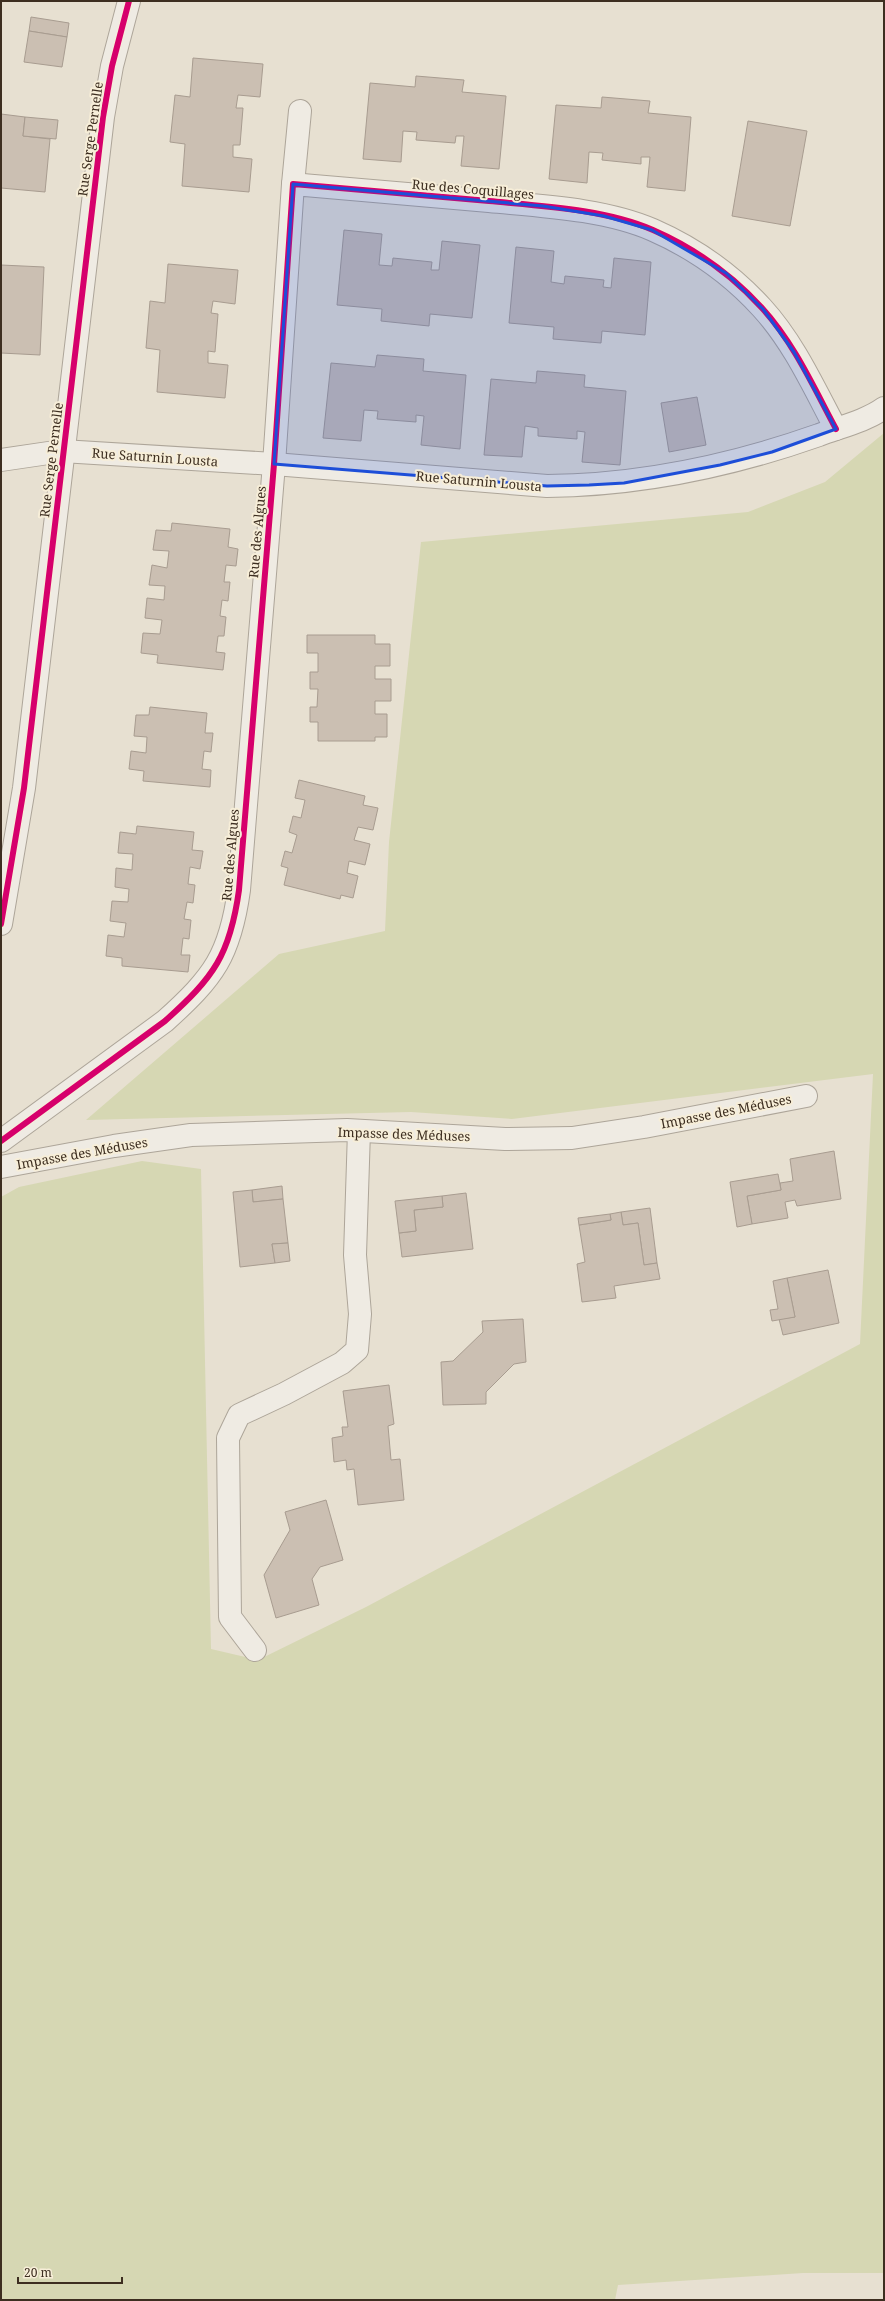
<svg xmlns="http://www.w3.org/2000/svg" width="885" height="2301" font-family="'Noto Serif',serif">
<style>
.green{fill:#d6d7b3}
.building{fill:#cbbfb2;stroke:#a89c90}
.lines{fill:none;stroke-linecap:round;stroke-linejoin:round}
.street-casing{stroke:#ada599;stroke-width:24}
.street{stroke:#efebe3;stroke-width:22}
.cycleway-casing{stroke:#f7eed8;stroke-width:8}
.cycleway{stroke:#d6006c;stroke-width:6}
.marked{fill:#1d4ed8;fill-opacity:0.2;stroke:#1d4ed8;stroke-width:3;stroke-linejoin:round}
.labels{text-anchor:middle;stroke-width:4;stroke-linejoin:round;paint-order:stroke}
.street-label{font-size:13px;fill:#3d2e20;stroke:#f7eed8}
</style>
<rect width="100%" height="100%" fill="#e7e0d1"/>
<path class="green" d="M884,433V2273H803L618,2285L615,2300H1V1197L19,1187L142,1161L201,1169L211,1649L258,1660L366,1607L860,1344L873,1074L512,1119L411,1112L86,1120L279,954L385,931L389,842L421,542L748,512L825,482Z"/>
<g class="building">
<path d="M31,17L69,23L67,37L29,31Z"/>
<path d="M29,31L67,37L62,67L24,62Z"/>
<path d="M193,58L263,64L260,97L238,95L236,108H243L240,145H233V157L252,159L249,192L182,186L185,144L170,142L175,95L190,97Z"/>
<path d="M416,76L464,80L462,92L506,96L499,169L461,166L464,136H456L455,143L416,140L417,132L403,131L401,162L363,159L370,83L415,87Z"/>
<path d="M602,97L650,101L648,113L691,117L685,191L647,187L650,157H641V164L602,160L603,153L589,152L587,183L549,179L556,105L601,108Z"/>
<path d="M1,114L25,117L23,136L50,139L45,192L1,188Z"/>
<path d="M25,117L58,120L56,139L23,136Z"/>
<path d="M748,121L807,131L790,226L732,216Z"/>
<path d="M344,230L382,234L379,265L392,266L393,258L432,262L431,270H439L442,241L480,245L472,318L430,314L429,326L381,321L382,309L337,305Z"/>
<path d="M516,247L554,251L551,282L564,284L565,276L604,280L603,287L611,288L614,258L651,262L645,335L602,331L601,343L553,339L554,327L509,323Z"/>
<path d="M168,264L238,270L235,304L213,301L211,313L218,314L215,352L208,351V363L228,365L225,398L157,392L160,350L146,348L150,301L165,303Z"/>
<path d="M1,265L44,267L40,355L1,353Z"/>
<path d="M377,355L424,359L423,371L466,375L460,449L421,445L424,416L416,415V422L377,419L378,411L364,410L361,441L323,438L331,363L375,367Z"/>
<path d="M537,371L585,375L584,387L626,391L620,465L582,462L585,432L577,431V439L538,436V428L525,426L522,457L484,455L491,379L536,383Z"/>
<path d="M697,397L706,445L669,452L661,403Z"/>
<path d="M172,523L230,529L228,547L238,549L236,566L226,565L224,582H230L228,601L222,600L220,616L226,617L224,636H218L216,652L225,653L223,670L157,663L158,655L141,653L143,633L160,634L162,620L145,618L147,598L164,600L165,586L149,585L152,565L167,568L169,551L153,550L156,530L171,531Z"/>
<path d="M307,635H375V644H390V666H375V679H391V701H375V714H387V737H375V741H318V722H310V707H317L318,689H310V672H318V653H307Z"/>
<path d="M150,707L207,713L205,733H213L211,752L204,751L202,769L211,770L210,787L143,781L144,771L129,769L131,751L146,753L147,737L134,736L136,715H149Z"/>
<path d="M299,780L365,796L363,805L378,808L373,830L358,827L354,840L370,844L365,865L349,861L347,873L358,876L353,898L341,895L340,899L284,885L288,868L281,866L285,851L292,853L297,835L289,832L293,816L301,818L305,800L295,798Z"/>
<path d="M137,826L194,832L192,850L203,851L200,869L190,867L188,884L195,885L193,903L187,902L184,919L191,920L189,939L183,938L181,955H190L188,972L122,966V958L106,956L108,935L124,937L126,923L110,921L112,901L128,902L129,889L115,887L116,868L132,870L133,854L118,853L120,832L136,834Z"/>
<path d="M834,1151L841,1199L797,1206L795,1200L785,1202L788,1218L752,1224L747,1196L781,1190L780,1183L793,1181L790,1159Z"/>
<path d="M778,1174L781,1190L747,1196L752,1224L737,1227L730,1182Z"/>
<path d="M282,1186L283,1199L253,1202L252,1190Z"/>
<path d="M252,1190L253,1202L283,1199L288,1243L272,1244L275,1263L240,1267L233,1192Z"/>
<path d="M466,1193L473,1249L402,1257L399,1233L416,1231L414,1210L443,1207L442,1196Z"/>
<path d="M442,1196L443,1207L414,1210L416,1231L399,1233L395,1201Z"/>
<path d="M650,1208L657,1263L644,1265L638,1223L623,1225L621,1212Z"/>
<path d="M621,1212L623,1225L638,1223L644,1265L657,1263L660,1279L614,1286L616,1298L582,1302L577,1264L585,1262L579,1225L611,1220L610,1214Z"/>
<path d="M610,1214L611,1220L579,1225L578,1218Z"/>
<path d="M288,1243L290,1261L275,1263L272,1244Z"/>
<path d="M828,1270L839,1323L783,1335L779,1319L795,1317L787,1278Z"/>
<path d="M787,1278L795,1317L772,1321L770,1310L778,1309L773,1281Z"/>
<path d="M523,1319L526,1362L514,1364L486,1392V1404L443,1405L441,1362L453,1361L483,1332L482,1321Z"/>
<path d="M389,1385L394,1424L388,1426L391,1460L400,1459L404,1500L358,1505L354,1469L347,1470L346,1460L334,1462L332,1438L343,1436L342,1427H348L343,1391Z"/>
<path d="M326,1500L343,1560L320,1567L312,1579L319,1605L276,1618L264,1575L290,1530L285,1512Z"/>
</g>
<g class="lines">
<g class="street-casing">
<g id="street">
<path d="M293,184L300,111"/>
<path d="M1,460L62,451L274,464L547,486C640,485 731,466 819,435C840,427 866,421 884,408"/>
<path d="M1,924L24,788L103,117L112,66L129,1"/>
<path d="M1,1141L165,1021C214,977 230,955 239,890L274,464L293,184C358,190 423,195 489,201C541,206 605,209 653,230C694,248 732,275 762,308C794,343 814,388 836,429"/>
<path d="M1,1167L114,1146L191,1135L347,1130L505,1139L572,1138L644,1127L806,1096"/>
<path d="M255,1650L230,1617L228,1438L239,1415L284,1394L342,1363L357,1350L360,1314L355,1255L359,1131"/>
</g>
</g>
<use href="#street" class="street"/>
<g class="cycleway-casing">
<g id="cycleway">
<path d="M1,924L24,788L103,117L112,66L129,1"/>
<path d="M1,1141L165,1021C214,977 230,955 239,890L274,464L293,184C358,190 423,195 489,201C541,206 605,209 653,230C694,248 732,275 762,308C794,343 814,388 836,429"/>
</g>
</g>
<use href="#cycleway" class="cycleway"/>
</g>
<path class="marked" d="M293,184L543,206L604,216L652,230L726,273L763,309L794,352L836,429L772,452L720,465L624,483L589,485L547,486L274,464Z"/>
<g class="labels">
<g class="street-label">
<text transform="translate(90 139) rotate(-82)" y="5">Rue Serge Pernelle</text>
<text transform="translate(473 189) rotate(5)" y="5">Rue des Coquillages</text>
<text transform="translate(155 457) rotate(4)" y="5">Rue Saturnin Lousta</text>
<text transform="translate(51 460) rotate(-83)" y="5">Rue Serge Pernelle</text>
<text transform="translate(479 481) rotate(5)" y="5">Rue Saturnin Lousta</text>
<text transform="translate(257 532) rotate(-85)" y="5">Rue des Algues</text>
<text transform="translate(230 855) rotate(-85)" y="5">Rue des Algues</text>
<text transform="translate(726 1111) rotate(-11)" y="5">Impasse des Méduses</text>
<text transform="translate(404 1134) rotate(2)" y="5">Impasse des Méduses</text>
<text transform="translate(82 1153) rotate(-10)" y="5">Impasse des Méduses</text>
</g>
</g>
<rect width="885" height="2301" fill="none" stroke="#3d2e20" stroke-width="4"/>
<path d="M18 2277v6h104v-6" fill="none" stroke="#3d2e20" stroke-width="2"/>
<text x="24" y="2277" font-size="12" fill="#3d2e20" stroke="#f7eed8" stroke-width="3" paint-order="stroke">20 m</text>
</svg>
